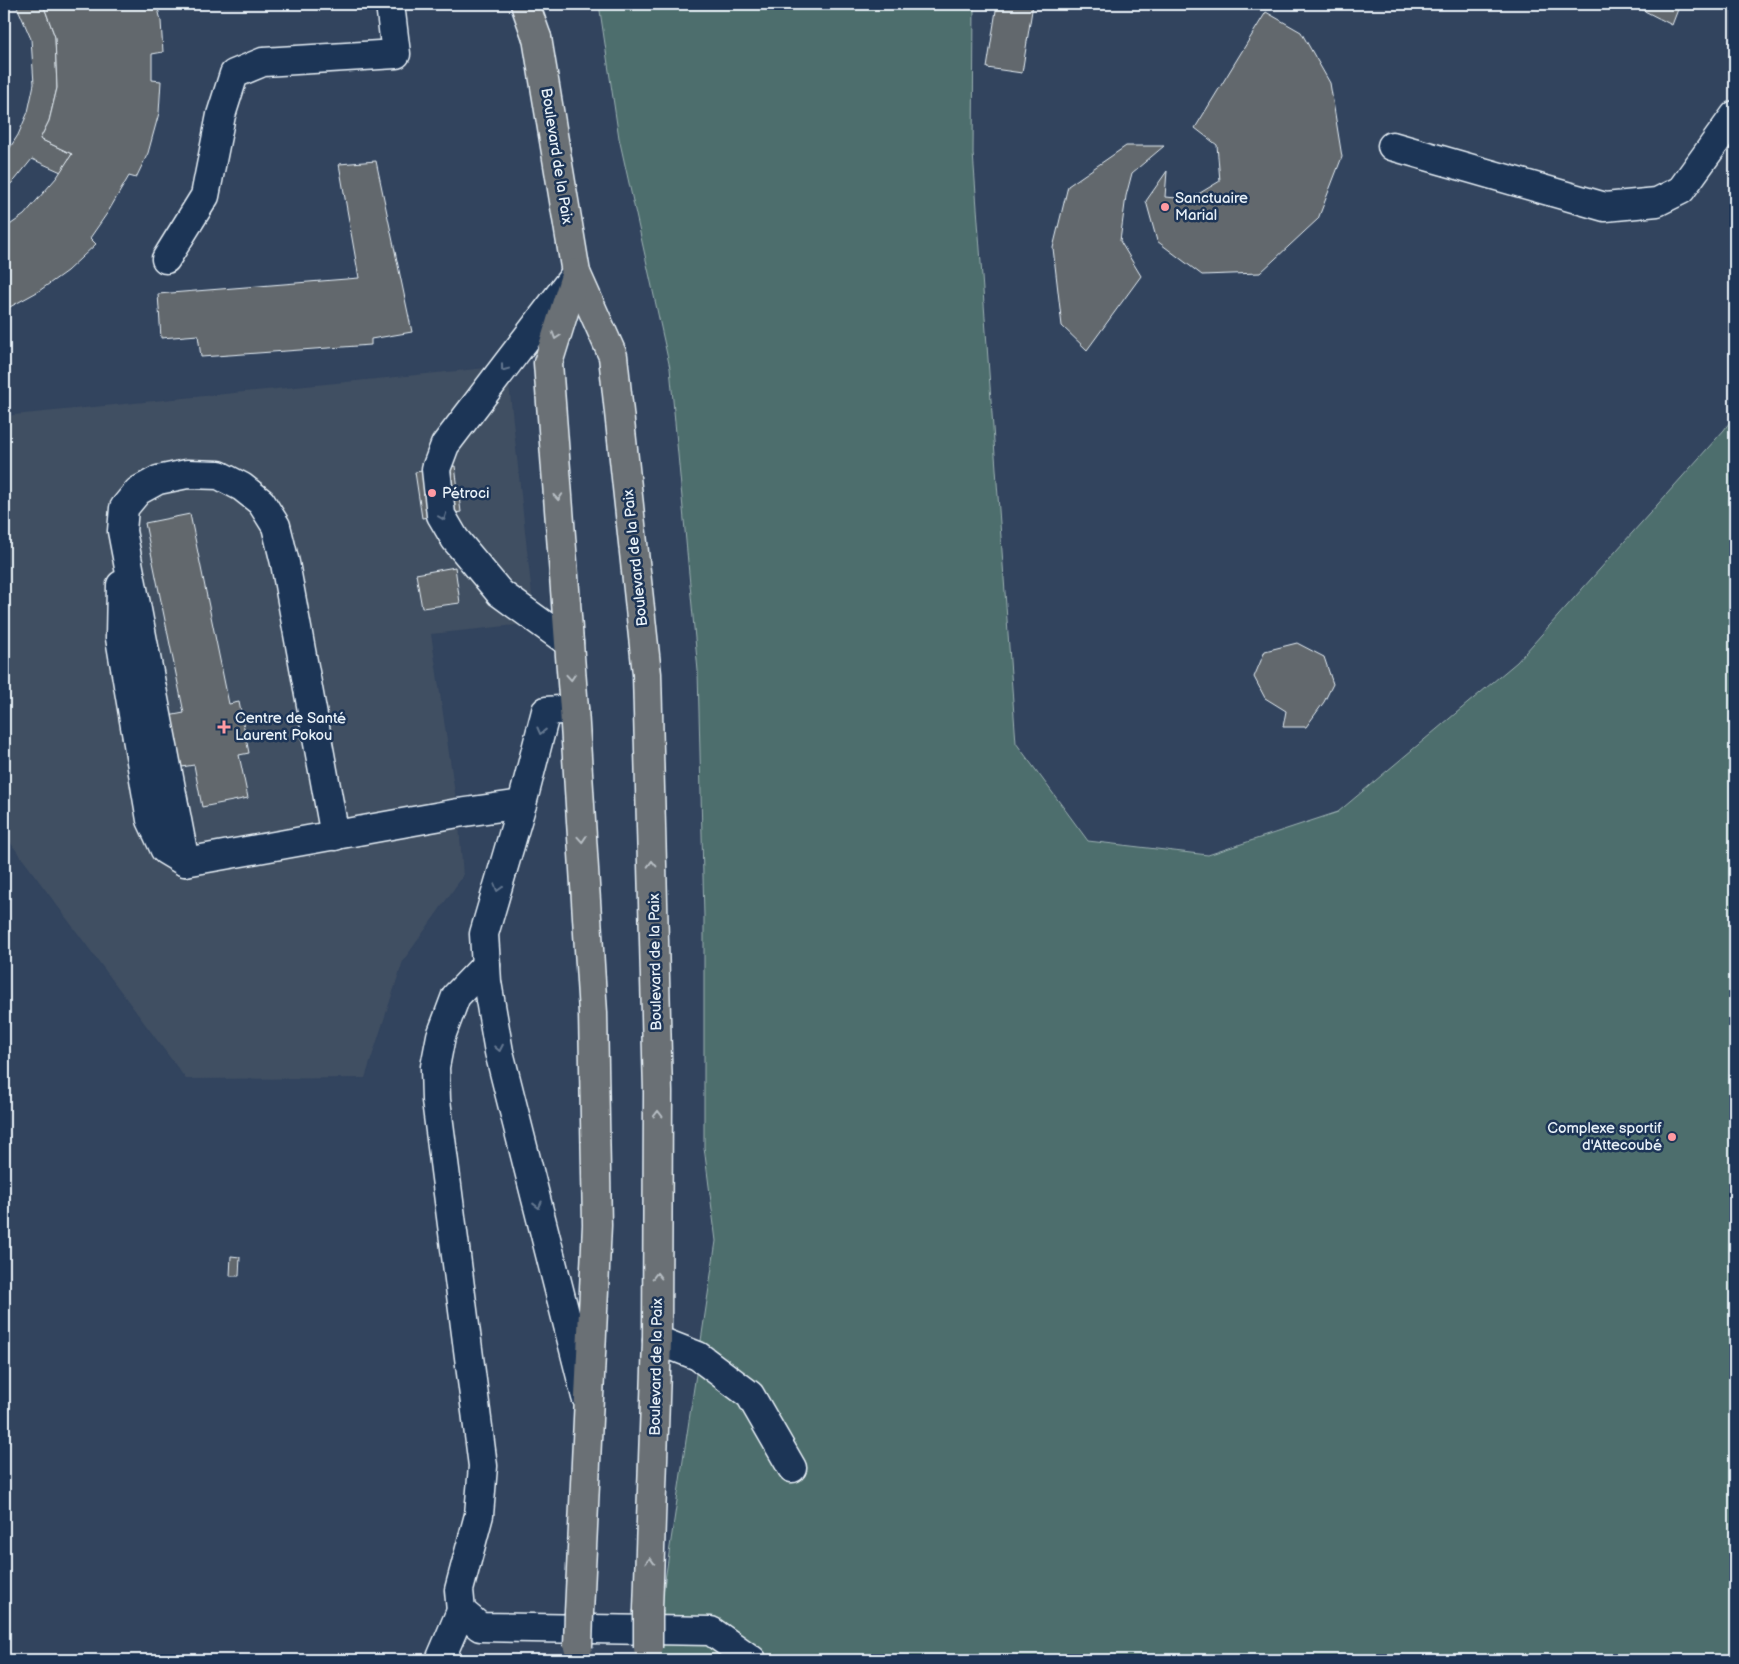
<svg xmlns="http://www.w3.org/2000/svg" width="1739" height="1664" font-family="'Balsamiq Sans',sans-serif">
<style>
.built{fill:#404f62}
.green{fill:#4e6e6d;stroke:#9bb0b2}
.building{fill:#62686d;stroke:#e8f1f8}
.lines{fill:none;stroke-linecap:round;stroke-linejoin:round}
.minor-casing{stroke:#e8f1f8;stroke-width:31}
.major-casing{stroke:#e8f1f8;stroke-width:31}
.highway-casing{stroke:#e8f1f8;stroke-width:31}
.minor{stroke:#1d3557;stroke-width:28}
.major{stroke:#6a7074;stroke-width:28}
.highway{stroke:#6a7074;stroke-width:28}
.major-bridge-casing{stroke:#e8f1f8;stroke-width:31;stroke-linecap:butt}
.major-bridge{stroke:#6a7074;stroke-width:28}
.oneway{stroke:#b6bdc3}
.oneway2{stroke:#64778f}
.poi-dot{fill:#ff9aa2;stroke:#1d3557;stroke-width:2}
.labels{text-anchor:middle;stroke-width:5;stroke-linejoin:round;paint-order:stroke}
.street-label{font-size:15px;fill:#e8f1f8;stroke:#1d3557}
.poi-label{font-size:15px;fill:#e8f1f8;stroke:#1d3557;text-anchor:start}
</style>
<rect width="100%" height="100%" fill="#32445e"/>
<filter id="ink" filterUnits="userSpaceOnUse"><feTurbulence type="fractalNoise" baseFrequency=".02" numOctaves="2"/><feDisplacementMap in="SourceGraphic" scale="10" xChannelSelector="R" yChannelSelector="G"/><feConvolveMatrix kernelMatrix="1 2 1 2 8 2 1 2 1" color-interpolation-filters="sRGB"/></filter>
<g filter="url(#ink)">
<path class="built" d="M507,366L535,623L431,634L458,813L463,876L403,961L365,1078L186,1079L10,842L4,827V416Z"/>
<path class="green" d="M599,4H974L973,153L1016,743L1088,841L1208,855L1338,812L1517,662L1724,430L1735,415V1660H653L716,1241L704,1147V917L698,671L670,368L619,138Z"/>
<g class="building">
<path d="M16,4H43L55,37L57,88L49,121L40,139L72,154L61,172L32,159L15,180L4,190V157L18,135L28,112L34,84L31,39Z"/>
<path d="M43,4H157L161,21L163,52L152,54V80L161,81L159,113L148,153L136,178L129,176L108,212L90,238L96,244L67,271L39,291L8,308L4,300V229L24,215L57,177L72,154L40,139L49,121L57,88L55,37Z"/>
<path d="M997,4H1033L1022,73L987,68Z"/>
<path d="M1634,4H1680L1672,25L1633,5Z"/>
<path d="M1266,12L1301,32L1330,83L1342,157L1318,219L1260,273L1202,275L1157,241L1146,201L1167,171L1165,197L1190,199L1220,181L1217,145L1195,128Z"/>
<path d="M1126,146H1164L1132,173L1126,196L1120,241L1141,276L1087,350L1062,326L1053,248L1068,186Z"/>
<path d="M376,161L412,332L371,339V345L201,357L198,335L161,338L158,294L359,278L339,164Z"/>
<path d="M455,466L461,512L422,518L415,472Z"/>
<path d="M190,514L229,704L239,702L249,753L239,755L248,798L202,807L194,765L157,771L147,720L184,713L145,523Z"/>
<path d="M455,567L460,603L422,608L416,574Z"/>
<path d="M1297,643L1324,657L1333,684L1324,702L1306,727H1283L1286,711L1265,698L1254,677L1265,651Z"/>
<path d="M231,1256L240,1257L239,1276H230Z"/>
</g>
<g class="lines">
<g class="minor-casing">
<g id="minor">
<path d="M1392,146L1605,207L1657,202L1681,190L1735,115"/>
<path d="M166,259L205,196L221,115L234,74L263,62L396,54L390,4"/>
<path d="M121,585L120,638L151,820L165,850L185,862L458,813L522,804"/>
<path d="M569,643L500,593L455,539L441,515L436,469L445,445L574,276"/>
<path d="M574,709L546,711L522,804L484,934L487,982L499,1052L586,1397"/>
<path d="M185,862L122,531L124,508L138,491L158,480L187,474L219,475L242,487L261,502L276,526L285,563L335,836"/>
<path d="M486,965L456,996L441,1036L435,1067L436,1100L483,1466L479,1515L459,1590L461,1611L480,1627L711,1631L752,1660"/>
<path d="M657,1340L698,1356L750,1395L792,1468"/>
<path d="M440,1660L461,1611"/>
</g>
</g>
<g class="major-casing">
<g id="major">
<path d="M537,38L576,273L613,356L647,674L658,1092L657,1340L648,1610"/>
<path d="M576,273L548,363L574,709L593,1013L597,1225L579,1613"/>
</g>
</g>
<g class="highway-casing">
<path id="highway" d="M525,4L537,38"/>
</g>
<use href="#minor" class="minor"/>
<use href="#major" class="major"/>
<use href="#highway" class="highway"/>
<g class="major-bridge-casing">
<g id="major-bridge">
<path d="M578,1647L579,1613"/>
<path d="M648,1648V1610"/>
</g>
</g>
<use href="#major-bridge" class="major-bridge"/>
</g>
<defs><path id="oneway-chevron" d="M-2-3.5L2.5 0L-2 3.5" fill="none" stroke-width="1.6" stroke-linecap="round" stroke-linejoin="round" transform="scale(1.25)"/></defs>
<g class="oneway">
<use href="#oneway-chevron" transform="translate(556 336) rotate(108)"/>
<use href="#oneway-chevron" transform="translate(558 497) rotate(86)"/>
<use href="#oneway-chevron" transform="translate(571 677) rotate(86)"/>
<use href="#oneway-chevron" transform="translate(582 839) rotate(86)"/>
<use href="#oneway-chevron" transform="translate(652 864) rotate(-91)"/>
<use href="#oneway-chevron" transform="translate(658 1114) rotate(-90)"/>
<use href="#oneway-chevron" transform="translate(657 1276) rotate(-90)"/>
<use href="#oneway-chevron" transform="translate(650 1561) rotate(-88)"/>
</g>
<g class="oneway2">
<use href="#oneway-chevron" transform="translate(504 368) rotate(127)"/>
<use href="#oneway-chevron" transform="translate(443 517) rotate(69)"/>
<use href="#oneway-chevron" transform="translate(541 731) rotate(104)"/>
<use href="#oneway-chevron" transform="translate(498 888) rotate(106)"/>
<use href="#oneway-chevron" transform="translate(499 1048) rotate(79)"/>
<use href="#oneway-chevron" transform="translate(538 1205) rotate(76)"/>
</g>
</g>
<g class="poi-dot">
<circle cx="1165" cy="207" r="5"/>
<circle cx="432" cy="493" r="5"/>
<path d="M221.5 719.5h5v5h5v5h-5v5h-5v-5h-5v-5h5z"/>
<circle cx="1672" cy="1137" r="5"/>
</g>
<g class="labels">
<g class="street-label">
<text transform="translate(557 156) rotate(81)" y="5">Boulevard de la Paix</text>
<text transform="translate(635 558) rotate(-96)" y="5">Boulevard de la Paix</text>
<text transform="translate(655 962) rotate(-91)" y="5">Boulevard de la Paix</text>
<text transform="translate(656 1367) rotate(-89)" y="5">Boulevard de la Paix</text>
</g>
<g class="poi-label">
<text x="1175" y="203">Sanctuaire<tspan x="1175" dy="17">Marial</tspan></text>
<text x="442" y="498">Pétroci</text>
<text x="235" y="723">Centre de Santé<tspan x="235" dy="17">Laurent Pokou</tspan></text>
<text x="1662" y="1133" text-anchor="end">Complexe sportif<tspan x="1662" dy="17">d'Attecoubé</tspan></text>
</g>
</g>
<rect width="1739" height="1664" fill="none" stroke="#1d3557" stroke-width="20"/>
<rect x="10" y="10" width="1719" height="1644" fill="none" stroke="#e8f1f8" stroke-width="2" filter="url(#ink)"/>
</svg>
